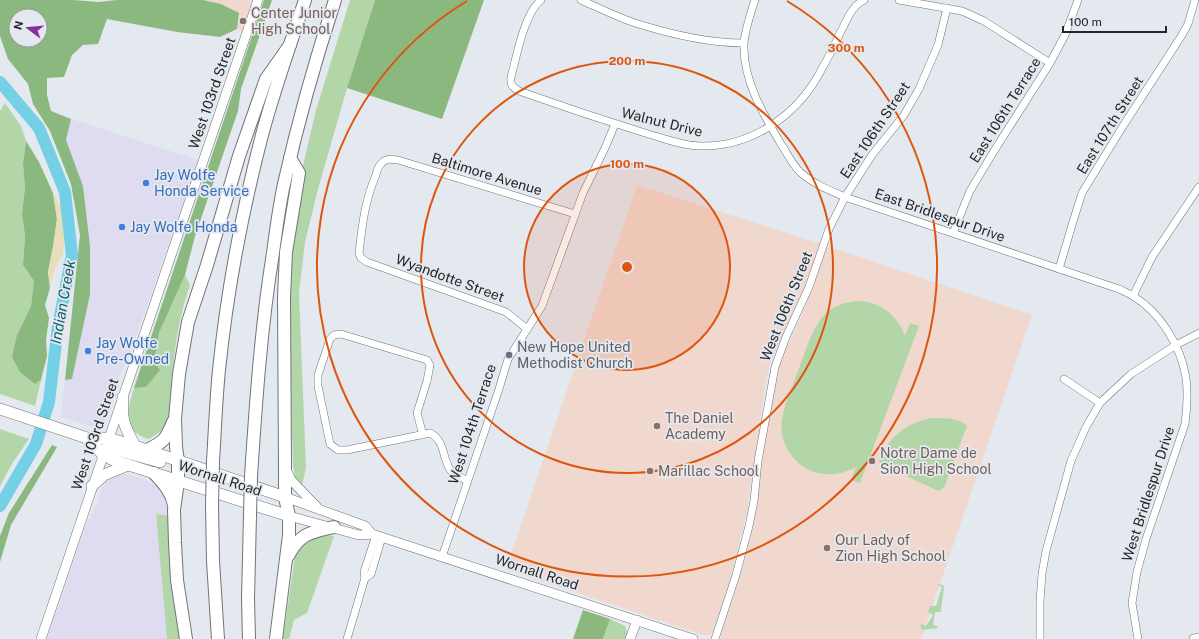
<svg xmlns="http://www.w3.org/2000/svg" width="1199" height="639" font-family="'Public Sans',sans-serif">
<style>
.commercial{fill:#dfdbf0}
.education{fill:#f1d8cf}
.green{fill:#b3d6a9}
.forest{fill:#8bb87e;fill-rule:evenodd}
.sand{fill:#e8deb9}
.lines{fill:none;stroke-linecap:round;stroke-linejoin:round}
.river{stroke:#73d0e6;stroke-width:12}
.street-casing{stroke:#70747a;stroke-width:8}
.secondary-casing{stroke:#70747a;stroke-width:10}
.primary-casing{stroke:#70747a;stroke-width:12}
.highway-casing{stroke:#70747a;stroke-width:14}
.street{stroke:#fff;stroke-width:7}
.secondary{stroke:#fff;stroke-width:9}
.primary{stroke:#fff;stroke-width:11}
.highway{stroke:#fff;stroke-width:12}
.highway-bridge-casing{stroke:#70747a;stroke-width:14;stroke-linecap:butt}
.highway-bridge{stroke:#fff;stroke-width:12}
.ring{fill:none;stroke:#de560d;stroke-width:2}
.education-dot{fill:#8d6e63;stroke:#e4e8ef;stroke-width:1.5}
.shop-dot{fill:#3f7fe0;stroke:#e4e8ef;stroke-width:1.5}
.worship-dot{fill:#6b7280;stroke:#e4e8ef;stroke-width:1.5}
.labels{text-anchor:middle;stroke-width:3.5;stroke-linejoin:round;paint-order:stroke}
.education-label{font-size:14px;fill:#785e54;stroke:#e4e8ef;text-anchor:start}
.street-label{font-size:14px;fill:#252629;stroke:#e4e8ef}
.shop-label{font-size:14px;fill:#366cbe;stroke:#e4e8ef;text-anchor:start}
.worship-label{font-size:14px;fill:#5b616d;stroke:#e4e8ef;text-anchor:start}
.water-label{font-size:15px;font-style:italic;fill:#105e6e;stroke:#e4e8ef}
.centre{fill:#de560d;stroke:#e4e8ef;stroke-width:2}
.ring-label{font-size:12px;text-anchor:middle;font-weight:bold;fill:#de560d;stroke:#e4e8ef;stroke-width:3.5;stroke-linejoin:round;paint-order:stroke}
</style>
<rect width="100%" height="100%" fill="#e4e8ef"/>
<g class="commercial">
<path d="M71,119L198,160L134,343L121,373L105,420L99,426H92L61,417L65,380L72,379L90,294V245L83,186L66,140Z"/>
<path d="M126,474L146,480L161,489L169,503L170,516L156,515L167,639H47L85,527L97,504L102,488L108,479L115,475Z"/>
</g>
<g class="education">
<path d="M203,0H255L243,33L237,29L239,13L221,4Z"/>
<path d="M637,185L821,244L805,286L771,361L766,380L747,511L732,574L713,632L710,635L706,636L506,569Z"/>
<path d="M827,246L1032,315L921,639H721V635L743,567L750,540L759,490L766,432L777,371L784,353L796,329L813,288Z"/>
</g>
<g class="green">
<path d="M350,0H375L347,88L318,189L305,242L299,293L306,468L302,486L295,478L293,464L288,299L293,230L302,170L316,110Z"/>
<path d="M5,103L21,126L26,141L23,164L25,187L22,214L25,236L23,265L34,281L31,306L17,335L35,384L41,380L35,406L0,394V111Z"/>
<path d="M185,275L190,285C175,328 172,371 169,417C164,427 159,435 148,439C120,430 128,409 134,388L146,387L154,362L159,333Z"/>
<path d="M861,301C882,303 898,316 905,336L910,323L919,326L860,483L851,480L856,467C842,475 825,477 809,470C789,460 777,437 783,414C786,400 793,385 798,371C804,355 809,338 818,323C827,308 843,301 861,301Z"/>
<path d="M931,418C943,418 958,417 967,426L944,488L938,491L881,464L879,461C890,436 904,424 931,418Z"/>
<path d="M0,429L29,439L13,462L0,486Z"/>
<path d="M156,514L170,516L182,639H167Z"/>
<path d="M324,535L334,536L307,613L294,620L289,639H283L295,556C304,540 307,539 324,535Z"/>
<path d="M937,584L943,585L944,587L941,611L940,612H935L933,625L937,626L938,628L922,630L920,625L922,624L926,626L933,615L928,612L930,606H936L942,587Z"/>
<path d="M610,619L625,626L627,633L625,639H603Z"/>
</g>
<g class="forest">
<path d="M0,0H73L98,2L117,0H203L221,4L239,13L237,29L220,37L177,32L107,19L98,44L83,45L72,55L64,77L47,78V95L51,111L71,119L66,140L83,186L90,246V294L72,379L65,380L80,235L71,184L50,131L33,104L28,84L8,59L0,36ZM16,16H40V40H16Z"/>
<path d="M264,0H272L241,89L238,111L195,236L185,275L159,333L154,362L160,370L146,387L134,388Z"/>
<path d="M375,0H484L442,119L347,88Z"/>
<path d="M26,141L39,162L53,193L57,219L53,247L48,272L50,288L45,305L49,318L46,340L47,356L41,380L35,384L20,372L12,357L17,335L31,306L34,281L23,265L25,236L22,214L25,187L23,164Z"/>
<path d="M52,445L57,447L11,525L0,562V536L9,513Z"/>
<path d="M583,610L610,619L603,639H573Z"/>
</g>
<path class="sand" d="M53,193L62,208L64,239L63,254L55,269L50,288L48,272L53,247L57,219Z"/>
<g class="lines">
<path class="river" d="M0,82L39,128L65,192L72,255L58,326L49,402L36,444L0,506"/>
<g class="street-casing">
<g id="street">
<path d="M541,0C524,14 517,55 511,77C510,84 512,87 519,91C561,106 603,120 645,133C663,138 682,146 701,146C751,147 796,116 819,74C827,60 834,47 840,33C845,25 848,14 855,7C857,4 861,2 864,0"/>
<path d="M581,0C599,8 617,17 635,23C670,34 707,43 743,43"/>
<path d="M755,0C751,12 744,33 744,45C743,80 763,114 781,144C787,153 792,164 800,172C813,184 829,190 845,197L1119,289C1123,291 1128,293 1133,296C1160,312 1181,346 1186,378C1188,393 1187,409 1185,424L1146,539L1137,572L1132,603L1138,639"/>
<path d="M899,0L962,11L984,21L1050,63"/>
<path d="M953,233L970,191L994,151L1050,63L1065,35L1078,0"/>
<path d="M1059,269L1072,225L1082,193L1123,126L1182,35L1188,24L1195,0"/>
<path d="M1133,296L1152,257L1199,187"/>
<path d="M527,329L506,312L367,262L361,258L359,253C362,226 365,200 376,175C377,171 378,166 381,164C385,158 391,159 398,160L575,214"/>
<path d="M1064,379L1100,403"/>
<path d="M423,435L417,413L427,381L430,365L427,360L341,334L334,335L330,339L318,375V386L330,444L338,450H347L430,433C446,441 442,460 451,471C454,475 463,478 467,481"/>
<path d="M442,557L499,389L508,359L542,306L583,193L605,148L615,124"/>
<path d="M365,578L371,574L382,537"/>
<path d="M347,639L365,578L364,572L376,535"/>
<path d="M715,639L736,575L749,526L754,501L758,461L775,367L786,337L809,287L829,229L845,197L872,155L904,115L919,89L938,45L947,8"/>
<path d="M1040,639V601L1042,574L1046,551L1071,461L1086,427L1100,403L1131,374L1176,345L1199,333"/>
</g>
</g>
<g class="secondary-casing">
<g id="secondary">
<path d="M286,469L291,480L317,507"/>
<path d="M285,497L365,526L372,534"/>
<path d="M289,516L359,535L372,534L693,639"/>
<path d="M41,639C112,426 186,213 258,0"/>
<path d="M630,639L637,620"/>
<path d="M1194,639L1199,638"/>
</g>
</g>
<g class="primary-casing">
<g id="primary">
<path d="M123,397C121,419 124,426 135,446"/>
<path d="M0,409L90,439L108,438L135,446L285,497"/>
<path d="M90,439L102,454L113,460L289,516"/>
<path d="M102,454L113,449L160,462"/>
<path d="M92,486L104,475L128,465"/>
</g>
</g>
<g class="highway-casing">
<g id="highway">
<path d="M147,450C164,442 166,439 173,422"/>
<path d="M213,461C215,430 216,400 219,370C227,292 242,212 262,135C274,90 290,45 305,0"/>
<path d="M154,473C163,483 172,492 174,505"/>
<path d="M251,476C256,401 261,327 273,253C276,230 279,207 284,184C298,122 315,61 335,0"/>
<path d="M212,505L213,561L218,639"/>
<path d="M288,556C300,533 311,532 334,527"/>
<path d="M186,639L177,580L175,543L174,510L178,481V461L176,447L175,419L179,374L188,322L207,265L239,156L266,79L290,45"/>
<path d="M249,639L248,599L250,515"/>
<path d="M276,639L289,535V516L285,497V469L284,297L286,252L299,173L290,158"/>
</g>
</g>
<use href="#street" class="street"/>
<use href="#secondary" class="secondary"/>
<use href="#primary" class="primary"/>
<use href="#highway" class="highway"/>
<g class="highway-bridge-casing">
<g id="highway-bridge">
<path d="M212,505L213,461"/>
<path d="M250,515L251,476"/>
</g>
</g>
<use href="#highway-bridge" class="highway-bridge"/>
</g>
<circle cx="627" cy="267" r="103" fill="#de560d" fill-opacity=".12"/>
<g class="ring">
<circle cx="627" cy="267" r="103"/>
<circle cx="627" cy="267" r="206"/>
<path d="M787 1A310 310 0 1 1 467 1"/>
</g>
<g class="education-dot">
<circle cx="243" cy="21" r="4"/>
<circle cx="657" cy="426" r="4"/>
<circle cx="872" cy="461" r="4"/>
<circle cx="650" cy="471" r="4"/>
<circle cx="827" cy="548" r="4"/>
</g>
<g class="shop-dot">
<circle cx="146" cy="183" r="4"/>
<circle cx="122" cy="227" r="4"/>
<circle cx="88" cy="351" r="4"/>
</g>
<circle class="worship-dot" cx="509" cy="355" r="4"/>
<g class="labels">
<g class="education-label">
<text x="251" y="18">Center Junior<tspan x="251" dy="16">High School</tspan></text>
<text x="665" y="423">The Daniel<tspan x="665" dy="16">Academy</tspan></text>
<text x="880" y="458">Notre Dame de<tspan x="880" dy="16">Sion High School</tspan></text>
<text x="658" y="476">Marillac School</text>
<text x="835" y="545">Our Lady of<tspan x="835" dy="16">Zion High School</tspan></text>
</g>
<g class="street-label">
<text transform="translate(212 93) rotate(-71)" y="5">West 103rd Street</text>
<text transform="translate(1005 110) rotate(-58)" y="5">East 106th Terrace</text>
<text transform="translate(662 122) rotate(14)" y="5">Walnut Drive</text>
<text transform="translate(1110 125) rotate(-58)" y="5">East 107th Street</text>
<text transform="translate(875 130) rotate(-56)" y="5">East 106th Street</text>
<text transform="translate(487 174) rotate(17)" y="5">Baltimore Avenue</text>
<text transform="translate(940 215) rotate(19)" y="5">East Bridlespur Drive</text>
<text transform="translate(450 278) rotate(20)" y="5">Wyandotte Street</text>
<text transform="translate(786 306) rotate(-68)" y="5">West 106th Street</text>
<text transform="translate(472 424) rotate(-72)" y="5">West 104th Terrace</text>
<text transform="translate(95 434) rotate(-71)" y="5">West 103rd Street</text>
<text transform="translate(220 478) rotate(18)" y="5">Wornall Road</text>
<text transform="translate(1148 494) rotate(-72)" y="5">West Bridlespur Drive</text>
<text transform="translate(537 572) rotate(18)" y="5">Wornall Road</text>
</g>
<g class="shop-label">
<text x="154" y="180">Jay Wolfe<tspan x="154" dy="16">Honda Service</tspan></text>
<text x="130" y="232">Jay Wolfe Honda</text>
<text x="96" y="348">Jay Wolfe<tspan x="96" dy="16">Pre-Owned</tspan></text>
</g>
<g class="worship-label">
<text x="517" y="352">New Hope United<tspan x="517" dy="16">Methodist Church</tspan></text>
</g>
<g class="water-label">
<text transform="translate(63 302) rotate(-80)" y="5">Indian Creek</text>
</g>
</g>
<circle cx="627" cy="267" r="6" class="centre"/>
<g class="ring-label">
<text x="846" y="52">300 m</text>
<text x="627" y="65">200 m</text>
<text x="627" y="168">100 m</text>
</g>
<g transform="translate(28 28) rotate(286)"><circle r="19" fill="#e4e8ef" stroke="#989aa0"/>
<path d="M0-3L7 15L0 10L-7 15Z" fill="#882f9c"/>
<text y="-6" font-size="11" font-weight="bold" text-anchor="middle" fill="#252629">N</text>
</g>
<path d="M1063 26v6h103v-6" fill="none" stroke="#252629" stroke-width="2"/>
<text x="1069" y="26" font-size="12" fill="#252629" stroke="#e4e8ef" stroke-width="3" paint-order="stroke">100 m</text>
</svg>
